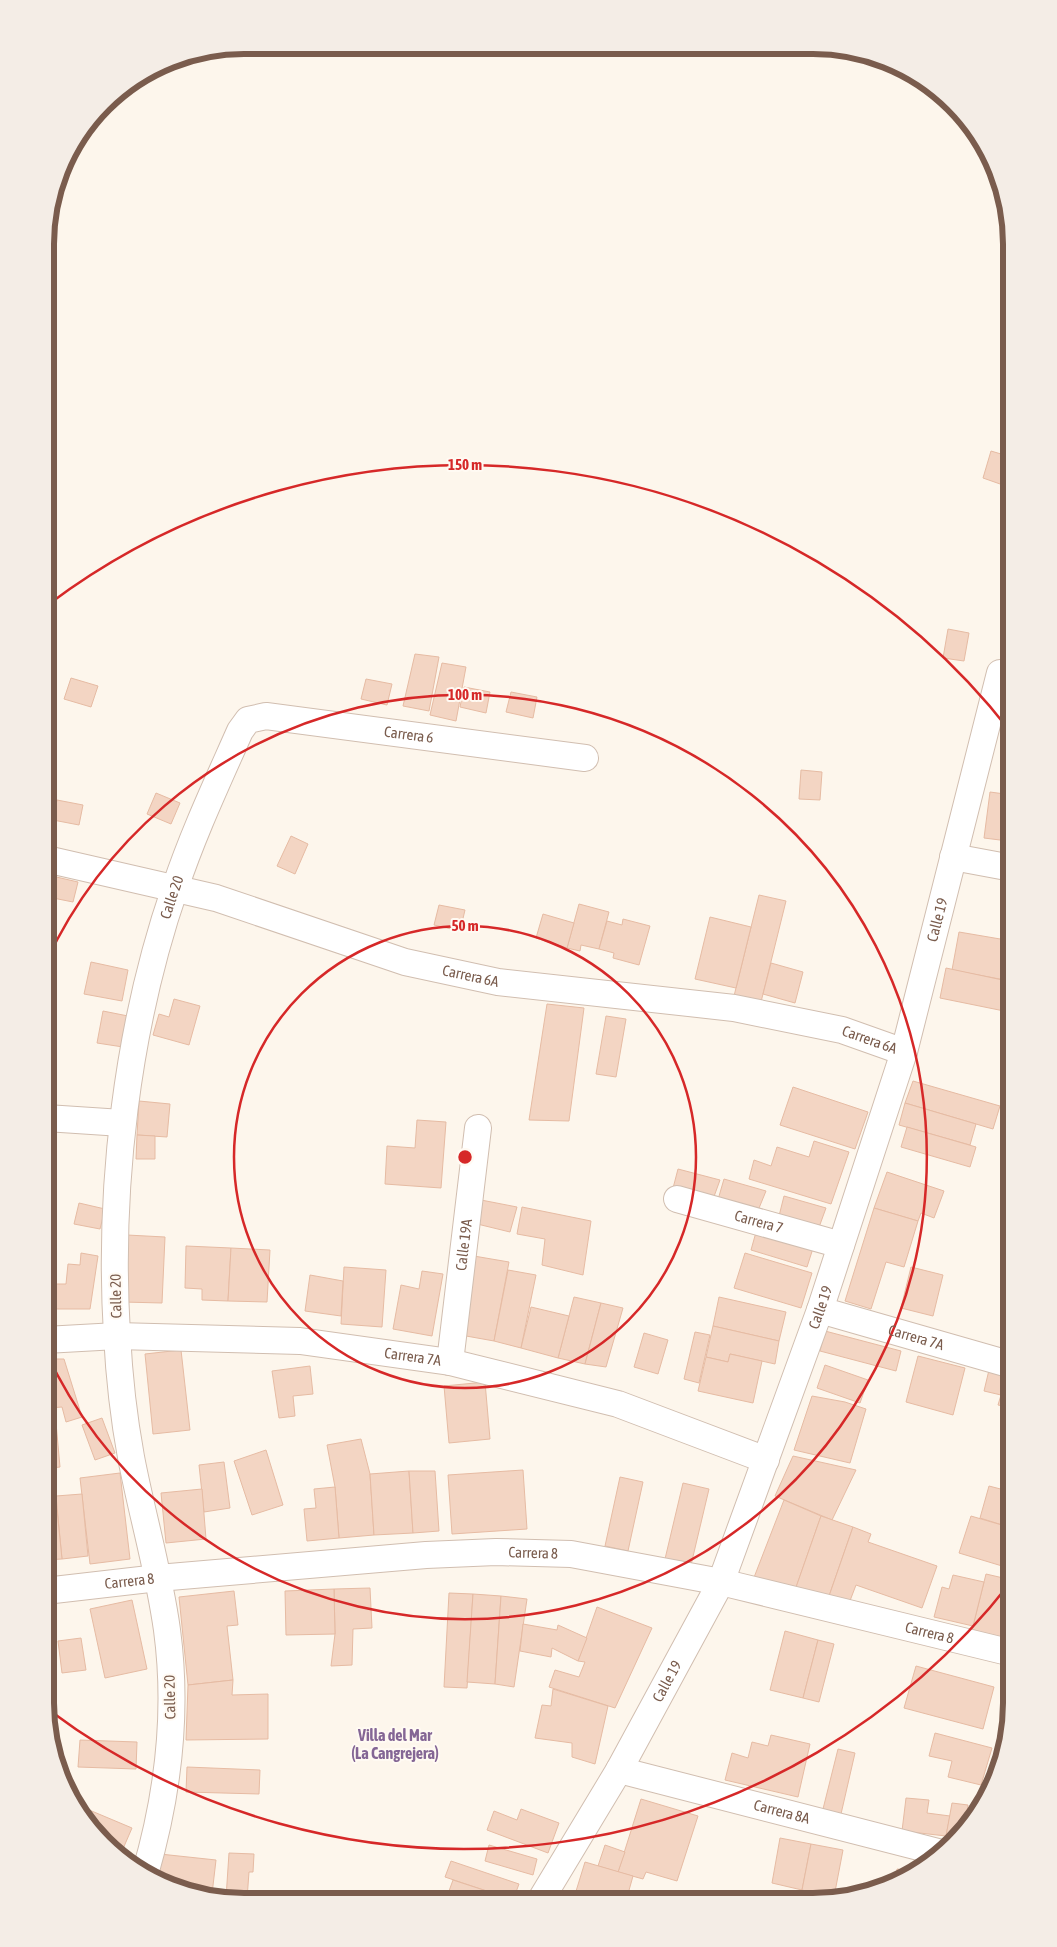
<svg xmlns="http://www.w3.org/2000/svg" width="1057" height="1947" font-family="'Asap Condensed',sans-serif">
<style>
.building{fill:#f3d5c3;stroke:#e6bba3}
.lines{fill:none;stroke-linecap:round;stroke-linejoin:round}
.street-casing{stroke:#d1beb0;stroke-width:28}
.street{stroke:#fff;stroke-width:26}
.ring{fill:none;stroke:#d62828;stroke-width:2.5}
.labels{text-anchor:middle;stroke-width:4;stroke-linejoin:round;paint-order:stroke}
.street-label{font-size:15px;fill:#7a5c4d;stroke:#fffaf3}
.neighbourhood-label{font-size:16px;font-weight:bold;fill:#846695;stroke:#fffaf3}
.rim{fill:none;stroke:#7a5c4d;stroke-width:6}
.centre{fill:#d62828;stroke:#fffaf3;stroke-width:2.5}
.ring-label{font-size:15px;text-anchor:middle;font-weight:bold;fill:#d62828;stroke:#fffaf3;stroke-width:4;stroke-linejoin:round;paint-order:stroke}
</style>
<rect width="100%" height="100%" fill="#fdf6ec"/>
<g class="building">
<path d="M991,451L1011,457L1003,485L983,478Z"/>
<path d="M948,629L969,633L964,661L943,658Z"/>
<path d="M415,654L439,657L429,711L403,706Z"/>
<path d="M442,663L466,667L456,721L430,715Z"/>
<path d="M71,678L98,686L91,707L64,699Z"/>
<path d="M366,679L392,684L387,705L361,699Z"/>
<path d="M464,687L490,692L486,713L460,707Z"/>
<path d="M511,692L537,697L533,718L506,712Z"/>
<path d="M801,770L822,772L820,800L799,799Z"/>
<path d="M990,792L1012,795L1008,841L984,838Z"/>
<path d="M156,793L180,803L171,824L147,814Z"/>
<path d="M57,800L83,805L79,825L53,820Z"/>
<path d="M46,814H49L46,832Z"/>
<path d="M291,836L308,844L295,874L277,866Z"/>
<path d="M52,876L78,882L73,902L48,897Z"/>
<path d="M759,895L786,901L761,1002L734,996Z"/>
<path d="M579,904L609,912L599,949L581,945L580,951L567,948Z"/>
<path d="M439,905L465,910L460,931L434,925Z"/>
<path d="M543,914L574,923L567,948L536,938Z"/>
<path d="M710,917L751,927L736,988L695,979Z"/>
<path d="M623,919L650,926L639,965L613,958L614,953L599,949L607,921L622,925Z"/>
<path d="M959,932L1012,941L1010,981L952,970Z"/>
<path d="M91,962L128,970L122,1001L84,994Z"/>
<path d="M771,963L803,972L795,1003L763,994Z"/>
<path d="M946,968L1012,982L1009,1012L940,998Z"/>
<path d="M174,999L200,1006L189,1045L153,1035L159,1014L169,1017Z"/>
<path d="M547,1004L584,1008L569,1121L529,1120Z"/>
<path d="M103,1011L128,1016L123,1047L97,1043Z"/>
<path d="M606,1016L626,1019L616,1077L596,1074Z"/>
<path d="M913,1081L1000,1106L993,1129L905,1103Z"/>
<path d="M793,1087L868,1112L855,1149L780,1125Z"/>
<path d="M139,1101L170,1104L167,1137L137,1135Z"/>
<path d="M905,1103L976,1124L970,1145L899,1125Z"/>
<path d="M417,1120L446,1122L441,1188L385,1184L387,1146L415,1148Z"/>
<path d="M907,1127L976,1147L970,1167L901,1147Z"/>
<path d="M137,1135L155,1136V1159H136Z"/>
<path d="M814,1141L849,1152L831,1204L749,1179L754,1160L771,1166L777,1147L809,1157Z"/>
<path d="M678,1169L720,1180L712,1202L672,1192Z"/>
<path d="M887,1172L944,1191L934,1218L921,1213L918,1221L874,1208Z"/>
<path d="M724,1179L766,1191L757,1213L717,1203Z"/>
<path d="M784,1196L826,1208L818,1230L778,1220Z"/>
<path d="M476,1199L517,1207L510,1232L469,1222Z"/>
<path d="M79,1203L105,1209L100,1229L74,1224Z"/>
<path d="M522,1207L591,1221L583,1275L542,1265L545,1239L517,1234Z"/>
<path d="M874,1208L918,1221L904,1267L886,1262L871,1309L845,1301Z"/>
<path d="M758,1225L815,1242L807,1267L751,1250Z"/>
<path d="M127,1235L165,1237L162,1303L123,1302Z"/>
<path d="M186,1246L231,1248L228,1301L202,1300V1289L185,1288Z"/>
<path d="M231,1248L270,1250L267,1302L228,1301Z"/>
<path d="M81,1253L98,1256L90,1309H50L51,1284H66L68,1264L80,1265Z"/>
<path d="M745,1253L812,1273L801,1308L734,1288Z"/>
<path d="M468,1255L509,1262L494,1341L455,1334Z"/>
<path d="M344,1267L386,1270L382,1327L341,1324Z"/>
<path d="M911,1267L943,1275L933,1316L901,1308Z"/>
<path d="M508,1270L536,1275L521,1348L494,1341Z"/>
<path d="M422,1271L443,1274L432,1336L393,1329L401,1285L419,1289Z"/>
<path d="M310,1275L343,1281L341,1316L305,1311Z"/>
<path d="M574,1297L601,1303L585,1364L558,1358Z"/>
<path d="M719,1297L786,1312L779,1341L713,1326Z"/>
<path d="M601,1303L623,1308L606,1367L585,1364Z"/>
<path d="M531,1307L569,1316L558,1358L521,1348Z"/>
<path d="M713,1326L779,1341L775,1364L730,1354L728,1362L706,1357Z"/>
<path d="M825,1331L901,1351L896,1371L820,1351Z"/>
<path d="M695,1332L710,1335L699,1383L684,1379Z"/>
<path d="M644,1333L668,1340L658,1374L634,1367Z"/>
<path d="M181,1350L190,1430L153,1434L145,1354Z"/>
<path d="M730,1354L762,1361L753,1403L698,1391L706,1357L728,1362Z"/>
<path d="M918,1356L965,1368L953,1415L906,1402Z"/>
<path d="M46,1359H64L82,1417L66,1422L62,1407L49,1408Z"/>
<path d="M825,1365L868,1380L860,1403L817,1388Z"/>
<path d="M310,1366L313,1394L293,1396L295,1416L279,1418L272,1371Z"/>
<path d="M989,1370L1012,1376V1408L998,1405L1001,1395L984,1391Z"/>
<path d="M485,1382L490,1439L449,1443L444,1386Z"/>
<path d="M812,1396L845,1402L866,1409L850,1463L794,1450Z"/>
<path d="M102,1418L115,1453L95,1460L82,1425Z"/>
<path d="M56,1423L60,1467L45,1469V1424Z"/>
<path d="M361,1439L370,1474L374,1535L339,1538L335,1487L327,1445Z"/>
<path d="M266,1450L283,1505L252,1515L234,1461Z"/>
<path d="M793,1456L856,1470L832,1520L775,1496Z"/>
<path d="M224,1462L230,1508L204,1512L199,1465Z"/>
<path d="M523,1470L527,1529L452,1534L448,1475Z"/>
<path d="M409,1471L413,1533L374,1535L370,1474Z"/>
<path d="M409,1471H435L439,1531L413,1533Z"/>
<path d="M120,1473L130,1559L90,1564L80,1478Z"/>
<path d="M620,1477L643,1482L628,1551L605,1546Z"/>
<path d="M683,1483L709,1489L691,1565L665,1559Z"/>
<path d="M989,1486L1012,1492V1528L980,1518Z"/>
<path d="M335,1487L339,1538L307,1541L304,1509L316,1508L314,1489Z"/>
<path d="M202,1489L206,1539L166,1543L161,1493Z"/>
<path d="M82,1494L88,1556L62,1559L56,1496Z"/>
<path d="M784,1500L821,1516L794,1593L753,1580Z"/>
<path d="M57,1510L62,1559L45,1560V1511Z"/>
<path d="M821,1516L853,1527L828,1599L794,1593Z"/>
<path d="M971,1516L1012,1528V1569L959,1553Z"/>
<path d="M853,1527L871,1534L868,1542L937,1566L922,1608L856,1585L848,1606L828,1599Z"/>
<path d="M986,1574L1012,1580L1011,1640L972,1630Z"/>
<path d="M953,1575L984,1582L973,1626L934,1617L942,1587L949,1589Z"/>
<path d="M370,1588L372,1628L353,1629L352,1665L331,1666L335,1634L334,1589Z"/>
<path d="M334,1589L335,1634L286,1635L285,1591Z"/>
<path d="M234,1591L238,1625L227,1626L233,1680L188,1685L179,1597Z"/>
<path d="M449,1593L473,1594L467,1688L444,1687Z"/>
<path d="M473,1594L501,1596L495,1684L467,1682Z"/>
<path d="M501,1596L527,1599L514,1687L495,1684Z"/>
<path d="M132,1600L147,1669L105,1678L90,1609Z"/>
<path d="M597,1607L652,1628L615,1708L549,1687L555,1670L579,1677L585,1662L578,1661Z"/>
<path d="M523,1624L557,1630L558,1625L587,1638L578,1661L552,1648L551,1657L520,1651Z"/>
<path d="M785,1631L818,1640L803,1698L770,1690Z"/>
<path d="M81,1638L86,1670L62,1673L58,1641Z"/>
<path d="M818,1640L834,1644L819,1702L803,1698Z"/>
<path d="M916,1666L994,1687L983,1729L904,1708Z"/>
<path d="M233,1680L232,1695L268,1694V1739L186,1740L188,1685Z"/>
<path d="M553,1689L608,1706L595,1764L572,1757V1743L535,1738L542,1705L551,1706Z"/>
<path d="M935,1733L992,1748L981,1785L948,1777L952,1761L929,1756Z"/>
<path d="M771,1735L810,1744L798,1797L725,1780L732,1753L748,1758L752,1742L768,1746Z"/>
<path d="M80,1740L137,1742L136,1769L78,1767Z"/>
<path d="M838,1749L855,1753L841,1814L823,1809Z"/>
<path d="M187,1767L260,1770L259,1794L186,1792Z"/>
<path d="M906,1798L929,1800L927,1813L950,1816L946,1836L902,1831Z"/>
<path d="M641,1799L698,1816L677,1881L646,1872L643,1879L618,1872Z"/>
<path d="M952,1803L968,1805L964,1832L957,1838L946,1836Z"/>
<path d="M75,1804L132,1828L119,1858L86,1824Z"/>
<path d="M521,1809L559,1823L548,1853L487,1830L494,1811L517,1820Z"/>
<path d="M780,1838L811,1844L802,1890L772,1883Z"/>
<path d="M811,1844L843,1850L834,1897L802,1890Z"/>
<path d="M489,1845L537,1859L533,1875L485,1861Z"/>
<path d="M605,1845L625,1852L618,1872L598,1866Z"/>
<path d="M229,1853L254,1854L253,1872H249L247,1899L226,1898Z"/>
<path d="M160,1854L216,1860L212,1894L182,1891L157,1881Z"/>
<path d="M451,1861L519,1884L513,1900L445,1877Z"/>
<path d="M585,1862L633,1876L626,1901H573Z"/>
<path d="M897,1869L915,1871L896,1882Z"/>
<path d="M453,1880L505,1897L503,1901H453L457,1894L449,1891Z"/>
<path d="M182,1891L205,1893V1897Z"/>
<path d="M440,1895L450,1901H437Z"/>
</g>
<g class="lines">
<g class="street-casing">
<g id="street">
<path d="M953,857L1012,868"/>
<path id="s1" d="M46,859L216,898L405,962L498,982L734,1008L842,1030L904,1052"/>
<path d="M46,1118L122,1123"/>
<path id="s2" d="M677,1199L841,1245"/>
<path id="s3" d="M820,1310L1012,1365"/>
<path id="s4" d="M45,1340L117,1336L300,1341L450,1362L618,1404L766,1460"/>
<path id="s5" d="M450,1362L478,1128"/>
<path id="s6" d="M45,1591L158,1578L426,1555L496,1552L571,1554L721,1582L1012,1653"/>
<path id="s7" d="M619,1770L942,1853"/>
<path id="s8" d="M145,1874C168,1795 178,1712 167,1630C159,1571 142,1515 131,1457C124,1419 119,1374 117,1335C108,1188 127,1027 175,888C193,834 217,783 240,731L248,720L266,716L585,758"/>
<path id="s9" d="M540,1901L619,1770L721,1582L820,1310L904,1052L1000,673"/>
</g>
</g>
<use href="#street" class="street"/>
</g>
<g class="ring">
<circle cx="465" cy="1157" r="231"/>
<path d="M46 962A462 462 0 1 1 46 1352"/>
<path d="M1010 1583A692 692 0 0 1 49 1710M49 604A692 692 0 0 1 1010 731"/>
</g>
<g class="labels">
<g class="street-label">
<text dy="5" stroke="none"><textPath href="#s8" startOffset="1346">Carrera 6</textPath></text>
<text dy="5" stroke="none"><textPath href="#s8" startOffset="990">Calle 20</textPath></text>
<text dy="5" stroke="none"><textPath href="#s9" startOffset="1064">Calle 19</textPath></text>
<text dy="5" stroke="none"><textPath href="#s1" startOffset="441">Carrera 6A</textPath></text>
<text dy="5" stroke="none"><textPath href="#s1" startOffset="846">Carrera 6A</textPath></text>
<text dy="5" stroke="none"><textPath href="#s2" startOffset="85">Carrera 7</textPath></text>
<text dy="5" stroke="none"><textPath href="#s5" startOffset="118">Calle 19A</textPath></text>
<text transform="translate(116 1296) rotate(-91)" y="5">Calle 20</text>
<text dy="5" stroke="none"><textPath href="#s9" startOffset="659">Calle 19</textPath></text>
<text dy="5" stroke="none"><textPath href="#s3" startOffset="100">Carrera 7A</textPath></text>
<text dy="5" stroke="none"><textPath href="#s4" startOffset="369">Carrera 7A</textPath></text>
<text dy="5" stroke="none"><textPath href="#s6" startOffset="490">Carrera 8</textPath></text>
<text dy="5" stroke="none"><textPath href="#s6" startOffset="85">Carrera 8</textPath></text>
<text dy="5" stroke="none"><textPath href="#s6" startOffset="895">Carrera 8</textPath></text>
<text dy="5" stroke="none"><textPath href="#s9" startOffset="254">Calle 19</textPath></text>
<text transform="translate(170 1697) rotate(-91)" y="5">Calle 20</text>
<text dy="5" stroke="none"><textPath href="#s7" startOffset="168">Carrera 8A</textPath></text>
</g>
<g class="neighbourhood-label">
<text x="395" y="1741">Villa del Mar<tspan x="395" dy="18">(La Cangrejera)</tspan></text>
</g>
</g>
<path d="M0 0H1057V1947H0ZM244 54H813A190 190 0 0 1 1003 244V1703A190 190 0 0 1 813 1893H244A190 190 0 0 1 54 1703V244A190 190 0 0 1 244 54Z" fill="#f4ede6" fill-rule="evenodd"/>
<path class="rim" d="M244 54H813A190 190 0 0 1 1003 244V1703A190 190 0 0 1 813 1893H244A190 190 0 0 1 54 1703V244A190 190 0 0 1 244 54Z"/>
<circle cx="465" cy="1157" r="8" class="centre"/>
<g class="ring-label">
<text x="465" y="470">150 m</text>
<text x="465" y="700">100 m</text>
<text x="465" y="931">50 m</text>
</g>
</svg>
